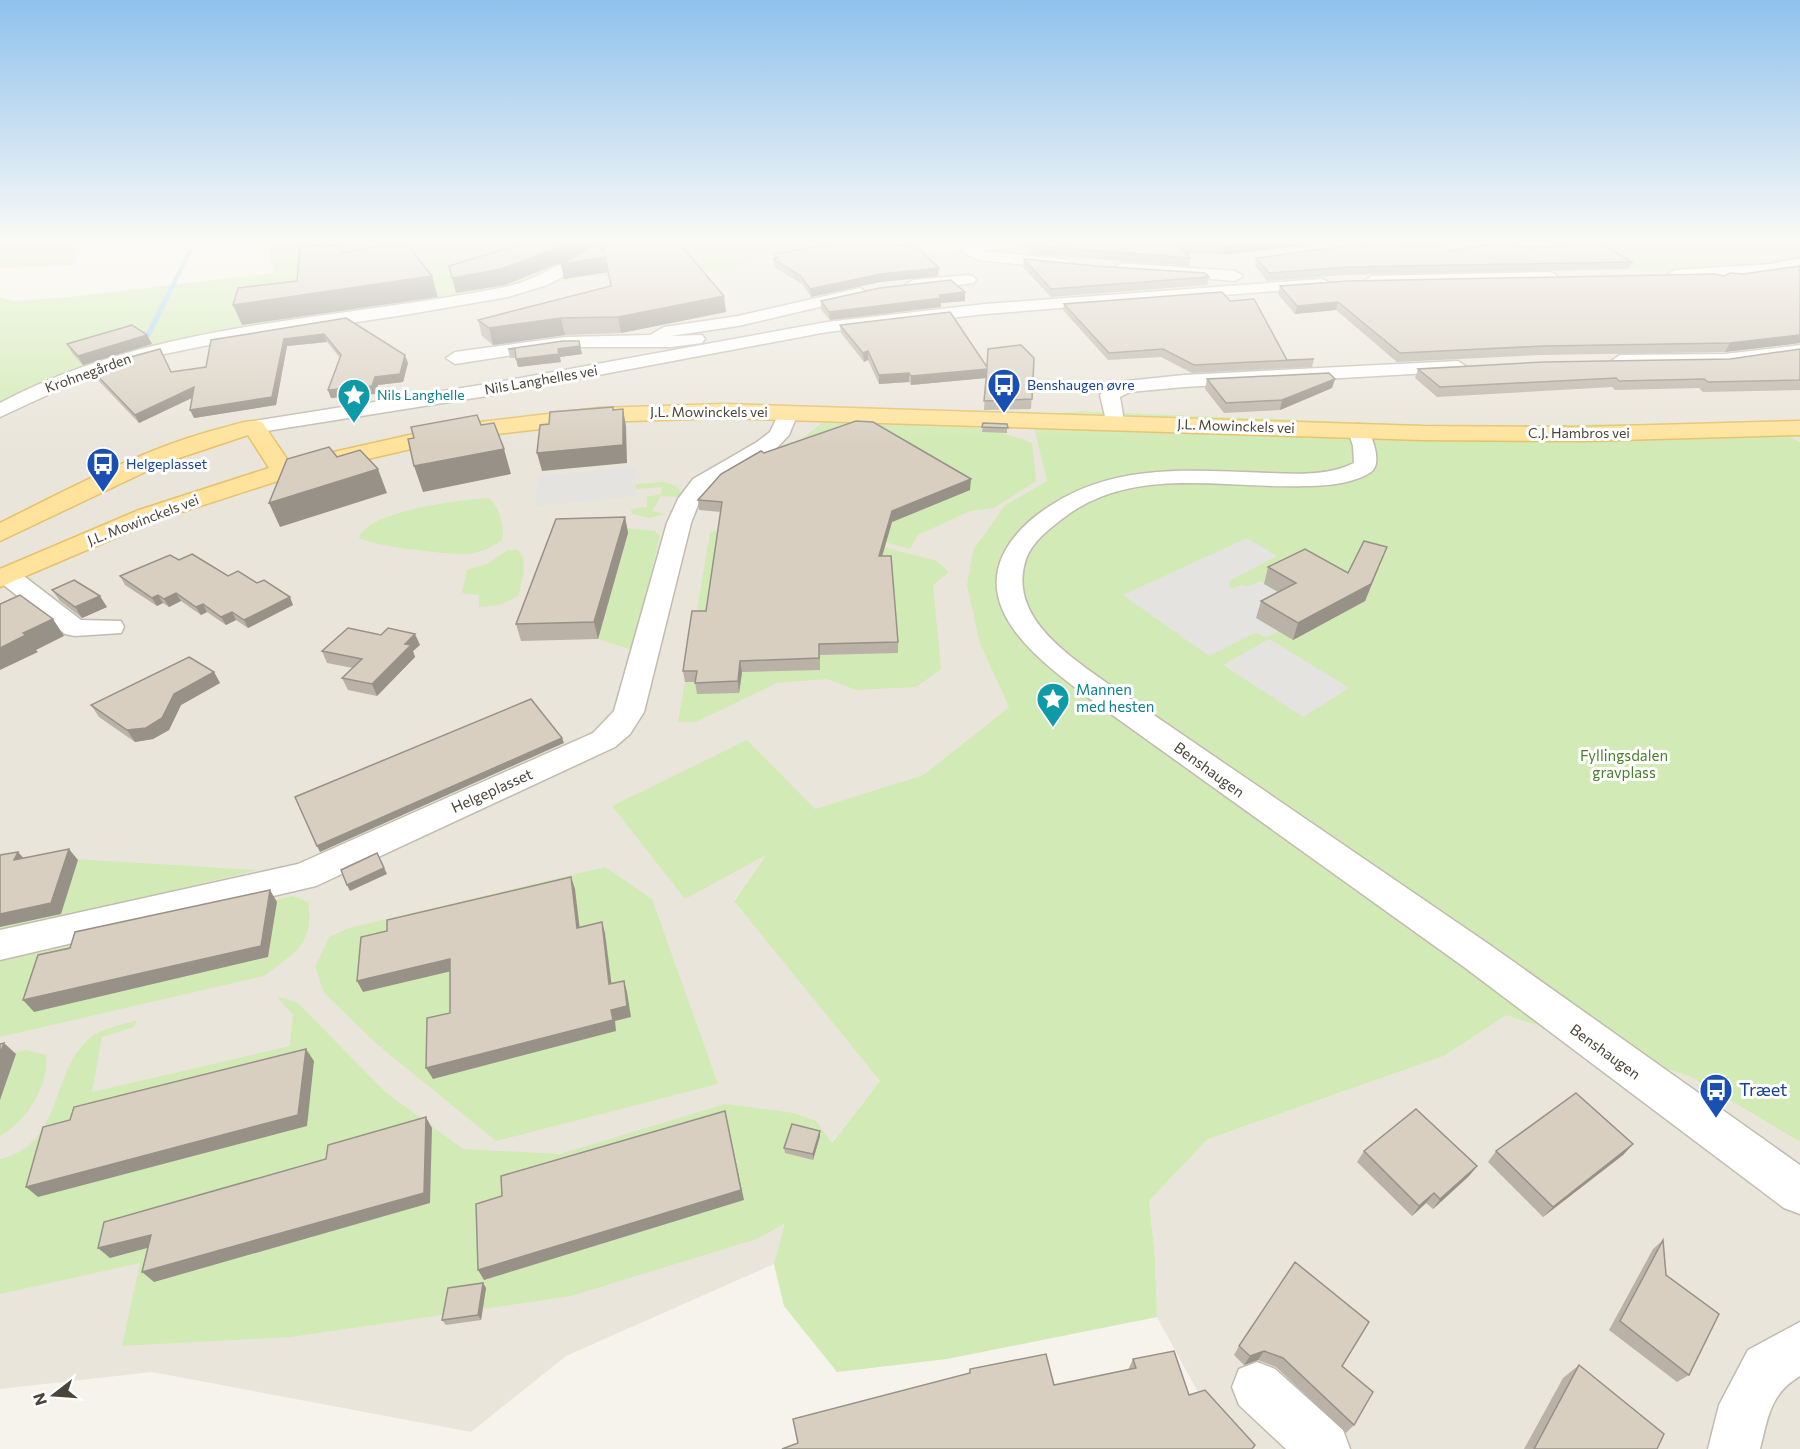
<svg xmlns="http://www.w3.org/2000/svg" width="1800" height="1449" font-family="Commissioner,sans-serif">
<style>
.residential{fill:#eae5da}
.green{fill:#d2eab5}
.parking{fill:#e5e3e0}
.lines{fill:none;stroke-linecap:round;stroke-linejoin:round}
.stream{fill:#a9d4f2;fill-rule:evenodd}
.minor-casing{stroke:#c2bbae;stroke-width:3}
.major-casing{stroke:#e6c16a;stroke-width:3}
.minor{fill:#fff;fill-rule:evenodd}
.major{fill:#ffe39c;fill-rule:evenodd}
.wall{fill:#bab2a6}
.shaded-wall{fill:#979187}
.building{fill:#d8cfc1;stroke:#979187;stroke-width:1.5}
.labels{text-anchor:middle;stroke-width:6;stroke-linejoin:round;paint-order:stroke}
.far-street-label{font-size:14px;fill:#4b4439;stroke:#fff}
.far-transit-label{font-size:14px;fill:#164399;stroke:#fff;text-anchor:start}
.far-culture-label{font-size:14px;fill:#0d838f;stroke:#fff;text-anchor:start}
.culture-label{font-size:15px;fill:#0d838f;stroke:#fff;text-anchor:start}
.park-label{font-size:15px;fill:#4a7f2a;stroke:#fff}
.street-label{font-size:15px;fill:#4b4439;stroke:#fff}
.near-transit-label{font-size:18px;fill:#164399;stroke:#fff;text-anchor:start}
</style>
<rect width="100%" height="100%" fill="#f6f3ec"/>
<g class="residential">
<path d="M842,243H916L942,255L1009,243H1338L1344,248L1404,243H1543L1561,244L1643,271L1716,270L1793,261L1800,255V442L1762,422L1455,426L1081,411L1032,415L1047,481L1005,505L973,550L980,644L1009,707L923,775L794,816L734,900L880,1081L795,1190L774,1264L566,1356L471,1432L152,1372L0,1389V416L8,408L114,352L302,316L370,308L393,314L533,291L542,286L589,277L727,272L786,249Z"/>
<path d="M1506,1014L1691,1077L1800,1142V1449H1229L1157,1317L1155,1256L1149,1201L1208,1139L1444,1056Z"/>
</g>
<g class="green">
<path d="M0,243H78L75,265L0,268Z"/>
<path d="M267,243H842L786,249L727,272L589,277L542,286L533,291L404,313L393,314L370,308L302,316L275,327L114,352L8,408L0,416V297L13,301L70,297L274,273Z"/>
<path d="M1543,243H1800V255L1794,261C1751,266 1682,280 1641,270C1608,262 1578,245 1543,243Z"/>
<path d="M1081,411L1455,426L1762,422L1800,442V1142L1691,1077L1506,1015L1444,1056L1208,1139L1149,1201L1155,1256L1157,1317L947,1359L837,1372L784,1306L774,1264L785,1223L757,1239L571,1296L291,1337L122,1346L140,1263L0,1294V1159C64,1145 49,1072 90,1038C101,1028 123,1025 137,1020L134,1027L102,1037L92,1092L290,1046L293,1015L277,997L297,1002L384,1091L463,1149L560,1154L725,1104L794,1113L816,1121L832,1143L880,1081L734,901L766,855L685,899L612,806L747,740L815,809L923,775L1009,707L980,644L967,585L973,550L1005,505L1047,481L1031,415Z"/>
<path d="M851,422C911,425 976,419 1032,443L1036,481L994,508L970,511L918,535L910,549L831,527L796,443L822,423Z"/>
<path d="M663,482L674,485L681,491L679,497L661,496L652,511L665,514L649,518L632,514L631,509L647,507V497L661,494L662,487L636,489V484Z"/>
<path d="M489,498C499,507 505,527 502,540C493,547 479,553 467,554C450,555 372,546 359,538C366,511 464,499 489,498Z"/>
<path d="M741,521L827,532L937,561L949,572L933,585L941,669L916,687L856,690L827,679L777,683L696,722H678L710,533Z"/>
<path d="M626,528L655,531L660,536L632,650L598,639L628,534Z"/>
<path d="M508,550H518C529,561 522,582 518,596L500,605L479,607V595L462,593L467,570L487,564Z"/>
<path d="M41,857L257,870L0,932V866Z"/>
<path d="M605,867L652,899L718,1084L496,1141L378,1045L324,993L315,967L329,937L349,928Z"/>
<path d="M293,896L308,902C315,944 294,953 264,976L0,1037V961Z"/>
<path d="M26,1050L46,1055C49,1086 26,1122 0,1136V1056Z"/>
</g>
<g class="parking">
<path d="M636,467L635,496L535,506L538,476Z"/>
<path d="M1247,538L1277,556L1229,581V586L1232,589L1242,585L1247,587L1260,581L1291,600L1279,631L1266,638L1256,632L1209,656L1123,595Z"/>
<path d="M1269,639L1299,657L1349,688L1303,717L1223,665Z"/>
</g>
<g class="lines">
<path class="stream" d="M192,243H196L150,337L145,338L144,337Z"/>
<g class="minor-casing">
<g id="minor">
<path d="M974,243H1025L1018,247L981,251L1065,259L1073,264L1065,269L978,260L960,250Z"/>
<path d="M589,253L594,255L597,258L594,261L547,285L508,297L404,315L228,341L140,359L95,373L0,417V403C156,320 336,321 505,287C536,281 559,261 589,253Z"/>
<path d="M1800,258V268L1771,274L1675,280L1667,275L1675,270L1771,264Z"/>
<path d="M1122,263L1235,271L1243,276L1235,281L1116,271L1114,268Z"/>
<path d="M1549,272L1555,274L1557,277L1555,280L1372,286L1364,281L1372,276Z"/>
<path d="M968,275L974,277L976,280L974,283L913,290L905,285L913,280Z"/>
<path d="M1321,279L1327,281L1329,284L1327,287L985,314L827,332L487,396L254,433L247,431L244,427L247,423L254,421L487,384L827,322L985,304Z"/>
<path d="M860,288L868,293L866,296L738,326L670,336L702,335L705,339L702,343L671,347H565L455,364L446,358L455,352L565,337L650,335L664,327L738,316Z"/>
<path d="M1800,345V355L1725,366L1620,367L1611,361L1620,355L1725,354Z"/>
<path d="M1458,361L1467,367L1465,371L1184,387L1130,392L1120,397L1124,421L1121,425H1107L1100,395L1103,391L1126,381L1184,375Z"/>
<path d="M788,407L795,409L798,413L789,435L773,452L709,489L700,500L691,523L644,712L630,734L615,747L316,886L0,960V930L298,864L593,733L614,711L667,523L678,499L693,479L757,442L770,432L781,409Z"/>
<path d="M1358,424L1365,426C1372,435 1383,463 1371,472C1353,484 1325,486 1305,486C1223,489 1132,464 1062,519C1048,530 1032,542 1026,559C1007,616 1068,655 1107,683L1490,945L1800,1165V1214L1784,1208L1464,967L1086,696C1046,665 975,615 1003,555C1013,534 1033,516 1053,504C1120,462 1194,471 1269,473C1297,474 1328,476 1354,463L1353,446L1348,430L1351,426Z"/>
<path d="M7,567L16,570L81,620L121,621L124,627L121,633L75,636L65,634L0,582V569Z"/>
<path d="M1800,1322V1376C1770,1394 1768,1417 1760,1449H1708L1719,1405L1748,1350Z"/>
<path d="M1257,1362L1275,1369L1343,1430L1350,1449H1286L1239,1405L1232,1387L1239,1369Z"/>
</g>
</g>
<g class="major-casing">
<path id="major" d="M723,404L1423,426L1584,427L1800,421V435L1584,441L1423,440L723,418L599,422L454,439L290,477L157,520L0,587V569L139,510L269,468L248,435L164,463L0,541V523C73,487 146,447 226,427C238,424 250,419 262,422L289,462L454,425L599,408Z"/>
</g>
<use href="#minor" class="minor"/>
<use href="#major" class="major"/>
</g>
<g class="wall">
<path d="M525,243H598L604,253L726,312L621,333L565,335L493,345L482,336L478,320L611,286L608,272L564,279L561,264L570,259L505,285L456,293Z"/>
<path d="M1027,243H1327L1223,255L1187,254L1190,258L1189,266L1034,254L1027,248Z"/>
<path d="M1562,243H1599L1632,262L1628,269L1346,275L1267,281L1255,266L1256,258L1563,246Z"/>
<path d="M897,246L939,268L938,276L880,282L811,297L802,284L774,267L773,254Z"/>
<path d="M1024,259L1209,277L1207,285L1051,297L1023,267Z"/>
<path d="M1800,266V343L1725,352L1540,355L1397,362L1336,310L1295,314L1278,294L1280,286L1724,276Z"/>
<path d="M821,301H965L941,303V307L830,320L821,310Z"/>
<path d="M1064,304L1287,360L1314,359L1312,367L1192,373L1161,357L1108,360L1063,310Z"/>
<path d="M346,318L408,363L403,382L378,385L375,394L331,398L328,390L340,358L327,342L287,346L276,405L194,418L192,398L139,423L94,376L90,368L171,372L206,367Z"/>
<path d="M840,325L987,367L1034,358L1031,409L984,410L986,378L911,385L909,382L879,384L868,360L864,362L841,333Z"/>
<path d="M147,335L152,344L83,365L72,353L67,344Z"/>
<path d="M579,341L582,354L560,357L561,362L518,367L516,358H510L508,349Z"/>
<path d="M1800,349V390L1703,392L1699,388L1615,390L1612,387L1437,397L1415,378L1418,369L1730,359Z"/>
<path d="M1207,379H1335L1332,388L1280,410L1224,413L1205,389Z"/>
<path d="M983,423L1007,424V433L982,432Z"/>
<path d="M764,453L970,490L892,522L882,556L898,642V653L820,655V670L742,672L739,693L697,694L695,682H685L683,671L706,611L721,512L699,510L698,500Z"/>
<path d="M625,517L628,533L598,639L521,641L516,624Z"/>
<path d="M1387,547L1365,601L1293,640L1256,618L1261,601L1278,592L1264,584L1268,567L1348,573Z"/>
<path d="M179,560L228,576L257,583L293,605L248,628L236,620L226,625L207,612L201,615L181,601L169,607L163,603L157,606L125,585L120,576Z"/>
<path d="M52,590L107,607L82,618L60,601Z"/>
<path d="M420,645L413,651L415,657L377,696L348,690L342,678L353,668L327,663L322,651Z"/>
<path d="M214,672L220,683L181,705L169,730L153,739L135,742L99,717L91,705Z"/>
<path d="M820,1136L813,1160L785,1153L784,1148Z"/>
<path d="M1633,1144L1623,1155L1543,1217L1488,1162L1496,1151Z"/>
<path d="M1364,1151L1477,1166L1469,1176L1433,1209L1426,1203L1412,1216L1357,1162Z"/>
<path d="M1663,1240L1666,1275L1689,1375L1677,1382L1609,1330L1653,1249Z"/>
<path d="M483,1283L486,1288L481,1320L446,1325L442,1320Z"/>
<path d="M1239,1346L1342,1366L1354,1425L1346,1433L1276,1367L1258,1360L1244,1365L1234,1355Z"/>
<path d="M1133,1359L1189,1395L798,1443L969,1373L970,1369L1054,1385L1128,1370Z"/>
<path d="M1579,1365L1657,1449H1524L1563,1378Z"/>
</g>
<g class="shaded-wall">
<path d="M311,243H327L317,265L310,246Z"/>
<path d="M569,243H588L590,251L505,285L456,293L452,278Z"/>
<path d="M1261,243H1327L1223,255L1225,247Z"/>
<path d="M605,257L608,272L564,279L561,264Z"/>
<path d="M939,268L938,276L880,282L811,297L810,289L880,274Z"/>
<path d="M432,276L438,297L242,325L233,305Z"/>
<path d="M965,292V301L941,303V307L830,320L829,312L939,295Z"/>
<path d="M724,296L726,312L621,333L618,317Z"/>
<path d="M1338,302L1336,310L1295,314L1297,306Z"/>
<path d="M561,318L565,335L493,345L489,328Z"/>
<path d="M324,334L327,342L287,346L276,405L194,418L190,410L284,339Z"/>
<path d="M147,335L152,344L83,365L78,356Z"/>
<path d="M1800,335V343L1725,352L1730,343Z"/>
<path d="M580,346L582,354L560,357L558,349Z"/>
<path d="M868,351V360L864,362L863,353Z"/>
<path d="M559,354L561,362L518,367L516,359Z"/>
<path d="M405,355L408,363L403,382L378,385L375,394L331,398L328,390L375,377Z"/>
<path d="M987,369L986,378L911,385V376Z"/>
<path d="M909,373V382L879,384V375Z"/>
<path d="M1335,379L1332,388L1280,410L1282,400Z"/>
<path d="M194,387L198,395L139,423L135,415Z"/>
<path d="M623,409L626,426L627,463L542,471L537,453Z"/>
<path d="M504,449L511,474L423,492L414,466Z"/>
<path d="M378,469L387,493L280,527L269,503Z"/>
<path d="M971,479L970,490L892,522L879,567V556L892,511Z"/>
<path d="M625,517L628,533L598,639L594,622Z"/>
<path d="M1387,547L1365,601L1293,640L1298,623Z"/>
<path d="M176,593L181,601L169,607L164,599Z"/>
<path d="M158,595L163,603L157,606L152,598Z"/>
<path d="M100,596L107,607L82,618L75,607Z"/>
<path d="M290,597L293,605L248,628L244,620Z"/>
<path d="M203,604L207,612L201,615L196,607Z"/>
<path d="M232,612L236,620L226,625L221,617Z"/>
<path d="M53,619L64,636L36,650L38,652L0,670V648L23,633Z"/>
<path d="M415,634L420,645L413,651L415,657L377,696L372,684L405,644Z"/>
<path d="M740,661L742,672L739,693L738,681Z"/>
<path d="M214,672L220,683L181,705L169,730L153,739L135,742L127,730L174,694Z"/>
<path d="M562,738L564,743L320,852L317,846Z"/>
<path d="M69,849L78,860L61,914L0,927V914Z"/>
<path d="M18,852L28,863L14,860Z"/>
<path d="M377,853L387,874L350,891L347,885Z"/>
<path d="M571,877L575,889L581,939L577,928Z"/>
<path d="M270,890L277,902L268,957L34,1012L23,1000Z"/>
<path d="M602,922L605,933L613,995L609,984Z"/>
<path d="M450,959L456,970L363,992L357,981Z"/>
<path d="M624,981L627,992L631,1017L615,1021L616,1031L433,1079L426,1068L611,1010Z"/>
<path d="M4,1043L16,1054L0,1100V1054Z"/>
<path d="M306,1049L314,1061L307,1126L38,1197L26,1187Z"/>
<path d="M725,1111L744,1200L484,1280L478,1270Z"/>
<path d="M426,1117L432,1128L430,1203L154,1282L142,1272Z"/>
<path d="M820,1131V1136L813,1160V1154Z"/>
<path d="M1633,1144L1623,1155L1543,1217L1553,1207Z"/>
<path d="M1477,1166L1469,1176L1433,1209L1440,1199Z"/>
<path d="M1434,1193L1426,1203L1412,1216L1419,1206Z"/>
<path d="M151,1235L162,1244L110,1258L98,1248Z"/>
<path d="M483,1283L486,1288L481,1320L478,1315Z"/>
<path d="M1264,1351L1258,1360L1244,1365L1250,1356Z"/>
</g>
<g class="building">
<path d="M300,243H311L310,246L342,245V253L397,243H406L432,276L233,305L238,288L297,281Z"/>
<path d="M525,243H569L501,269L452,278L449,266Z"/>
<path d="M595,243H598L604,254L602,243H679L724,296L618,317L561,318L489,328L478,320L611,286L605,257L561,264L596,245Z"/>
<path d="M839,243H895L897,246L914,244L939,268L880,274L810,289L801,276L773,259L778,258L773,254Z"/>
<path d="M1031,243H1261L1225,247L1179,246L1190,258L1035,246Z"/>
<path d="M1371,243L1443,244L1449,251L1497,243H1509L1528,248L1567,246L1566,243H1599L1632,262L1348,267L1269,273L1256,258Z"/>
<path d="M1024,259L1096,266L1205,273L1209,277L1051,289Z"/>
<path d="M1800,266V335L1730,343L1544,346L1400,353L1338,302L1297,306L1280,286L1348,281L1715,274L1724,276L1730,273L1743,274Z"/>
<path d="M951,280L965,292L939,295L941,298L829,312L821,301L880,288Z"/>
<path d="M1222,292L1230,301L1254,299L1287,360L1314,359L1194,365L1163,349L1109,353L1064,304Z"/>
<path d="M950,312L987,367L988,349L1021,345L1034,358L1032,399L984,401L987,369L911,376L909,373L879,375L868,351L863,353L840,325Z"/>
<path d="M346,318L405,355L400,374L375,377L372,386L328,390L341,355L324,334L284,339L272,397L190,410L194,387L135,415L90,368L160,349L171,372L206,367L211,340Z"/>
<path d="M132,325L147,335L78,356L67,344Z"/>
<path d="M563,341H579L580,346L558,349L559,354L516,359L515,349H508Z"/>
<path d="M1800,349V380L1708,382L1704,379L1619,381L1616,378L1440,387L1418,369L1544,362L1730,359Z"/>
<path d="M1329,373L1335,379L1282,400L1226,403L1207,379Z"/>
<path d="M613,407V410L623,409V445L537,453L540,425L549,424L550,412Z"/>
<path d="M477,415L481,425L494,423L504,449L414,466L408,439L414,438L411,427Z"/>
<path d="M856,421L873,422L971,479L892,511L879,556H891L898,642L819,644V658L740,661L738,681L695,683L697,671H683L688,637L692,611H706L722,502L698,500L721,474L761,451L764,453Z"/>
<path d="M983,423L1007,424L1008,428L982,427Z"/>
<path d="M329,447L337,457L360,450L378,469L269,503L287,459Z"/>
<path d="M625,517L594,622L516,624L556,519Z"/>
<path d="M1364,541L1387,547L1371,584L1298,623L1261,601L1296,583L1268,567L1305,549L1348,573Z"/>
<path d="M192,554L228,576L238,571L257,583L264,580L290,597L244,620L232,612L221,617L203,604L196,607L176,593L164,599L158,595L152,598L120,576L170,555L179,560Z"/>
<path d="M74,580L100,596L75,607L52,590Z"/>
<path d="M20,595L53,619L23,633L26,635L0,648V604Z"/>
<path d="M348,628L381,635L388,628L415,634L405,644L411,645L372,684L342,678L362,659L322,651Z"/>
<path d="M189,657L214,672L174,694L162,718L146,728L127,730L91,705Z"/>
<path d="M531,699L562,738L317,846L295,797Z"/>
<path d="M69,849L51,903L0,914V855L18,852L14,860Z"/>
<path d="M377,853L384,868L347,885L341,870Z"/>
<path d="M571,877L577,928L602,922L609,984L624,981L627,1006L611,1010L613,1020L426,1068L427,1018L450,1013V959L357,981L361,937L387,931V920Z"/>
<path d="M270,890L261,946L23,1000L38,955L70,948L75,932Z"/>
<path d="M4,1043L0,1054V1044Z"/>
<path d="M306,1049L298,1115L26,1187L43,1127L70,1120L74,1107Z"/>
<path d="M1576,1093L1633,1144L1553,1207L1496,1151Z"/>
<path d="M1416,1109L1477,1166L1440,1199L1434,1193L1419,1206L1364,1151Z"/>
<path d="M725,1111L741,1190L478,1270L476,1204L502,1196L501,1176Z"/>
<path d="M426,1117L424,1193L142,1272L151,1235L98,1248L104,1222L326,1159L328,1145Z"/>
<path d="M792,1124L820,1131L813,1154L784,1148Z"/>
<path d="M1663,1240L1666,1275L1719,1314L1689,1375L1620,1321Z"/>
<path d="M1295,1262L1369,1322L1342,1366L1373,1392L1354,1425L1283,1358L1264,1351L1250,1356L1239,1346Z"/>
<path d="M483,1283L478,1315L442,1320L448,1288Z"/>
<path d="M1174,1351L1189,1395L1205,1390L1255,1445L1252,1449H782L798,1443L793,1419L970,1373V1369L1046,1354L1054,1385L1136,1368L1133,1359Z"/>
<path d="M1579,1365L1664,1434L1657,1449H1534Z"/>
</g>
<linearGradient id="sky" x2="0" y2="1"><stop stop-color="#8fc1ec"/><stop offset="0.54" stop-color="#fbfaf6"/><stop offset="1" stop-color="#fbfaf6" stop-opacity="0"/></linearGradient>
<rect width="1800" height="446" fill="url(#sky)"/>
<defs>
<g id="bus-pin" transform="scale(1.725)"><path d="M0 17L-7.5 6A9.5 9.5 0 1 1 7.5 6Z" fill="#1a4fb4" stroke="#fff"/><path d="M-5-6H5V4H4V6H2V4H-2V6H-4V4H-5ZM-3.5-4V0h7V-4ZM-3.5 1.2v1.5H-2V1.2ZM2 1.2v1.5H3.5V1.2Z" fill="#fff"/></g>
<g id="sight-pin" transform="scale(1.725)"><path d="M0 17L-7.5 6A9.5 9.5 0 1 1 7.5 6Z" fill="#0f9aa8" stroke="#fff"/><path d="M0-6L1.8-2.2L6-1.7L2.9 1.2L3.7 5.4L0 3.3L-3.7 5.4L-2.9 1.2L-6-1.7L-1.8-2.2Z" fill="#fff"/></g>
</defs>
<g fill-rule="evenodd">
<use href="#bus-pin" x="1004" y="385"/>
<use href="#sight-pin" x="354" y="395"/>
<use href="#bus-pin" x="103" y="464"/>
<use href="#sight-pin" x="1053" y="699"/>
<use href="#bus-pin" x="1716" y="1090"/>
</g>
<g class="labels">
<g class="far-street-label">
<text transform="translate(88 373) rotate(-20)" y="5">Krohnegården</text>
<text transform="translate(541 380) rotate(-10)" y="5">Nils Langhelles vei</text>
<text x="709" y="417">J.L. Mowinckels vei</text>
<text transform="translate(1236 426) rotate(2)" y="5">J.L. Mowinckels vei</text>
<text x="1579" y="438">C.J. Hambros vei</text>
<text transform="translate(143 520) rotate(-21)" y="5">J.L. Mowinckels vei</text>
</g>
<g class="far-transit-label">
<text x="1027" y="390">Benshaugen øvre</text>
<text x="126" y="469">Helgeplasset</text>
</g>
<g class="far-culture-label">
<text x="377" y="400">Nils Langhelle</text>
</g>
<g class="culture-label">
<text x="1076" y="695">Mannen<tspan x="1076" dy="17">med hesten</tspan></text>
</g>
<g class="park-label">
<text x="1624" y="761">Fyllingsdalen<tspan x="1624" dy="17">gravplass</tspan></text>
</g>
<g class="street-label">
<text transform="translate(1209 770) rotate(36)" y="5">Benshaugen</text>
<text transform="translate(492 791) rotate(-24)" y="5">Helgeplasset</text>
<text transform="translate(1605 1052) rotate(36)" y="5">Benshaugen</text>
</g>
<g class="near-transit-label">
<text x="1739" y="1096">Træet</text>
</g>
</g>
<g transform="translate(54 1395) rotate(253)" stroke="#ffffff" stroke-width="4.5" paint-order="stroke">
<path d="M0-4.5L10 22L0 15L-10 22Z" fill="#4b4439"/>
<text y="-9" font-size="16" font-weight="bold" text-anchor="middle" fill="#4b4439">N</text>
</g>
</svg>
